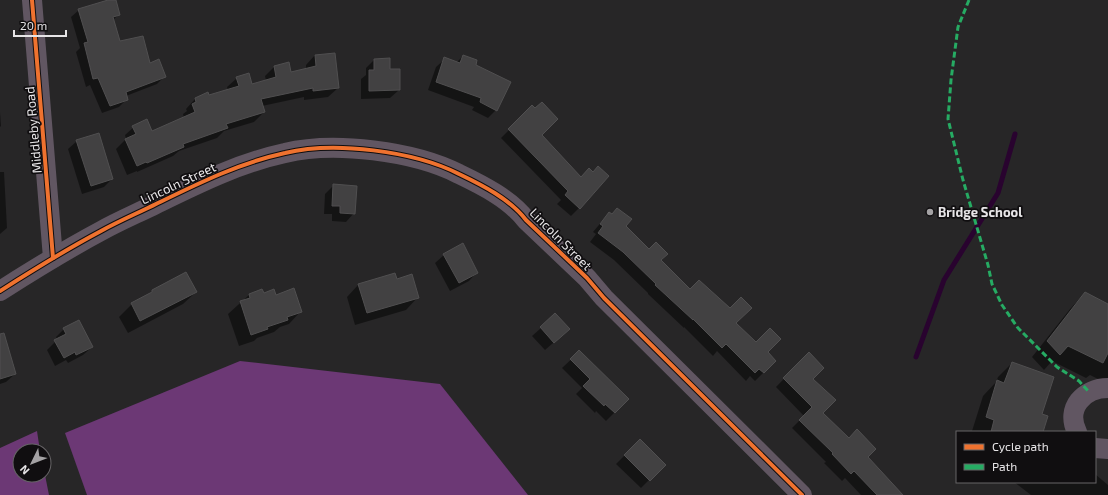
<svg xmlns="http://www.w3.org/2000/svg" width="1108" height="495" font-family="'Exo 2',sans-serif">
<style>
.forest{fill:#6c3875}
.shadow{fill:#0007}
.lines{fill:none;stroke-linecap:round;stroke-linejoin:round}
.stream{stroke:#29032f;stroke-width:5}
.building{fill:#424142;stroke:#504f50}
.minor{stroke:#615662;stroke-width:20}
.quiet{stroke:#26ab63;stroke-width:3;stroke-dasharray:6 3;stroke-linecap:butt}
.cycleway-casing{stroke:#100e10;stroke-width:6}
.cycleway{stroke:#ef722f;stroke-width:4}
.poi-dot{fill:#a4a2a4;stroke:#100e10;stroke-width:1.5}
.labels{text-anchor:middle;stroke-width:3.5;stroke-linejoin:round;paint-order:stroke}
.street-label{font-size:13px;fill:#e7e5e7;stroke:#100e10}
.poi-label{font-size:13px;font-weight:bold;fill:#e7e5e7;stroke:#100e10;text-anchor:start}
</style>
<rect width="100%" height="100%" fill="#272627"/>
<g class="forest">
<path d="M240,361L440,384L528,495H87L65,433Z"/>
<path d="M37,431L40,451H20V475H44V470L49,495H0V448Z"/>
</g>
<g class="shadow">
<path d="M112,0H115L119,14L113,20L119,43L165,76L157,84L126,96L127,99L119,107L102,113L90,85L86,87L76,52L80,48L71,17L79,10Z"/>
<path d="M315,55L338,88L328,97L304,100V97L262,106L264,112L254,122L224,131L217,138L179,151L173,156L137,172V171L127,175L116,149L126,139L125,135L135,126L151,133L184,118L183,114L187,111L186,109L195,99L228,90L227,87L237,78L252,86L266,81L265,76L274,67L290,73L306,69V65Z"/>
<path d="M463,56L474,65L496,110L488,118L472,110L474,107L428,90L436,67L445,59L456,63Z"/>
<path d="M389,59V70L399,90L390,98L361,99V79L366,75V68L374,60Z"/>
<path d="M532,107L535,110L541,135L579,208L571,216L557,204L561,200L501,138Z"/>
<path d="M0,112L1,126L0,127Z"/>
<path d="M77,141L112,179L104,187L82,194L68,149Z"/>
<path d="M0,172H4L7,228L0,234Z"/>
<path d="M334,185L354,213L346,222L332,221V214H324L325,194Z"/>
<path d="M609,213L625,226L690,290L735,324L775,361L755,381L750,376L746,381L717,351L713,356L684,327V328L648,294V293L614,260L590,242L596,234L593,232Z"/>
<path d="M444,255L477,272L469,281L450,291L435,263Z"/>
<path d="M396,280L418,297L406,310L355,325L347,297L359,284Z"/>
<path d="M152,291L196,292L183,304L128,333L119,317L132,304L148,295Z"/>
<path d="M1085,293L1108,305V384L1090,375L1086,378L1052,361L1044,370L1032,357L1070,309Z"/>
<path d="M263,294L301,311L289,324L280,327L274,332L257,338L254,341L239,346L228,314L249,295Z"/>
<path d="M541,328L560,337L545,350L532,336Z"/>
<path d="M64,329L92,347L83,355L68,363L66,360L55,366L47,350L57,340L56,337Z"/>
<path d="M0,345L15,374L6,382L0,384Z"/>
<path d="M579,352L628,399L606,421L596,411L595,413L576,394L582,388L562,368Z"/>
<path d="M809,353L812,379L821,413L866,457L902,495H861L845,478L842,481L824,463L826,462L792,428L804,416L776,387Z"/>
<path d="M1012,363L1040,414L1042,432L972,431L983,396L996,382L998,377Z"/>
<path d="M640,440L664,465L641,488L616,464Z"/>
<path d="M1095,474L1108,485V495H1031L1014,482H1095Z"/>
</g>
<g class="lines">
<path class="stream" d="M916,357L944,280L998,193L1015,134"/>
</g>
<g class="building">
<path d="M108,0H116L120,15L113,17L120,41L143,36L150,63L159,59L166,77L126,92L128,100L110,106L98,78L93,79L84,43L88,42L78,9Z"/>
<path d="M335,53L339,88L313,91V88L261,99L265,112L226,124L228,128L183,144L184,147L147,163L146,162L137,166L125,139L136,134L132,126L147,119L152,131L195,112L192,104L196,102L195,98L208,92L209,95L239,86L236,77L249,73L252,84L276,77L274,66L289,62L291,72L316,66L315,55Z"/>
<path d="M463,55L477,60L476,65L511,82L497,111L480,102L481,98L436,82L444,57L460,63Z"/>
<path d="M390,58V69H400V90L369,91V70H374V59Z"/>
<path d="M542,102L558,119L542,135L581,177L589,168L593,172L598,166L609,176L580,209L565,195L568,191L508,129L532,105L535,108Z"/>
<path d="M99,133L113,179L91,186L76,140Z"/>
<path d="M333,184L357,186L355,214L340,213V206H332Z"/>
<path d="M617,208L632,219L626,226L649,249L656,242L668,254L661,260L690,289L699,280L730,308L741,297L752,308L736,323L756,342L770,328L781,339L768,352L776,361L764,373L759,369L755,373L726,344L722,348L693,319V320L655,285L656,284L623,252L598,233L603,226L600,224L609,212L612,214Z"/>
<path d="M463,243L478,273L459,283L443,254Z"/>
<path d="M186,272L197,292L140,321L131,303L152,292V290Z"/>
<path d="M395,273L397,279L412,274L419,298L367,313L358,284Z"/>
<path d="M294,288L302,312L287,317L288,320L267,327L268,329L251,335L240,301L250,298L249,294L262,289L264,293L274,289L276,295Z"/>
<path d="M1085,292L1108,304V353L1103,363L1068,346L1060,355L1047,341Z"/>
<path d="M555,313L570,329L554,343L540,327Z"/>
<path d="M79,320L93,347L76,355L75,352L64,358L54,340L66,334L63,328Z"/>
<path d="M4,333L16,374L0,379V334Z"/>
<path d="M579,350L629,399L615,413L605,404L604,406L583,386L590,379L570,359Z"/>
<path d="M809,352L824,368L813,379L836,400L823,413L849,438L857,429L876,449L868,457L903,495H877L854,471L851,474L832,454L833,453L799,420L812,407L783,378Z"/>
<path d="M1012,362L1054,377L1042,414L1048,416L1043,432H991L994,420L986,417L997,380L1004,383Z"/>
<path d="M640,439L666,465L650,481L624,455Z"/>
</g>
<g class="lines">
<g class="minor">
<path d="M32,0L53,258"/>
<path d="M0,291C33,270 67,249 101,231C119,221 138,213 156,204C197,184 239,163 285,153C334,141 414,151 459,174C482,185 510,199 526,220L587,278L604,298L802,495"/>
<path d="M1077,432C1065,408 1084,388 1108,388"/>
<path d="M1095,448L1108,449"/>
</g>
<path class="quiet" d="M969,0L958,27L951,80L948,119L963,180L988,265L992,284L1002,305L1018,328L1057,367L1079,381L1089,392"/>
<g class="cycleway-casing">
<g id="cycleway">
<path d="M32,0L53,258"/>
<path d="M0,291C33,270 67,249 101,231C119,221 138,213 156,204C197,184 239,163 285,153C334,141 414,151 459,174C482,185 510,199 526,220L587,278L604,298L802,495"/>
</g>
</g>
<use href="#cycleway" class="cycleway"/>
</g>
<circle class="poi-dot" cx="930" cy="212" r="4"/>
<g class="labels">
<g class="street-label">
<text transform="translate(33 130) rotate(-95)" y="5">Middleby Road</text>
<text transform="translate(178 183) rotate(-25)" y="5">Lincoln Street</text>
<text transform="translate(561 239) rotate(45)" y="5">Lincoln Street</text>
</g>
<g class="poi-label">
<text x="938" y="217">Bridge School</text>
</g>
</g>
<rect x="956" y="431" width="140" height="52" fill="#100e10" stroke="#666466"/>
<rect x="964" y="444" width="20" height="6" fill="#ef722f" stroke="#666466"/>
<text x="992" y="451" font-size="12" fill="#e7e5e7">Cycle path</text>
<rect x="964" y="464" width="20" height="6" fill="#26ab63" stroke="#666466"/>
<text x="992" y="471" font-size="12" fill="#e7e5e7">Path</text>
<g transform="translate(32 463) rotate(227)"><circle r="19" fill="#100e10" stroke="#666466"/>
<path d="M0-3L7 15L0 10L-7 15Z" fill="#a4a2a4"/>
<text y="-6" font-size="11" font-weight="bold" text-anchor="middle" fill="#e7e5e7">N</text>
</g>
<path d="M14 30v6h52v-6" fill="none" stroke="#e7e5e7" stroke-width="2"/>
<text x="20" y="30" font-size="12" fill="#e7e5e7" stroke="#100e10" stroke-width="3" paint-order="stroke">20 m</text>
</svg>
